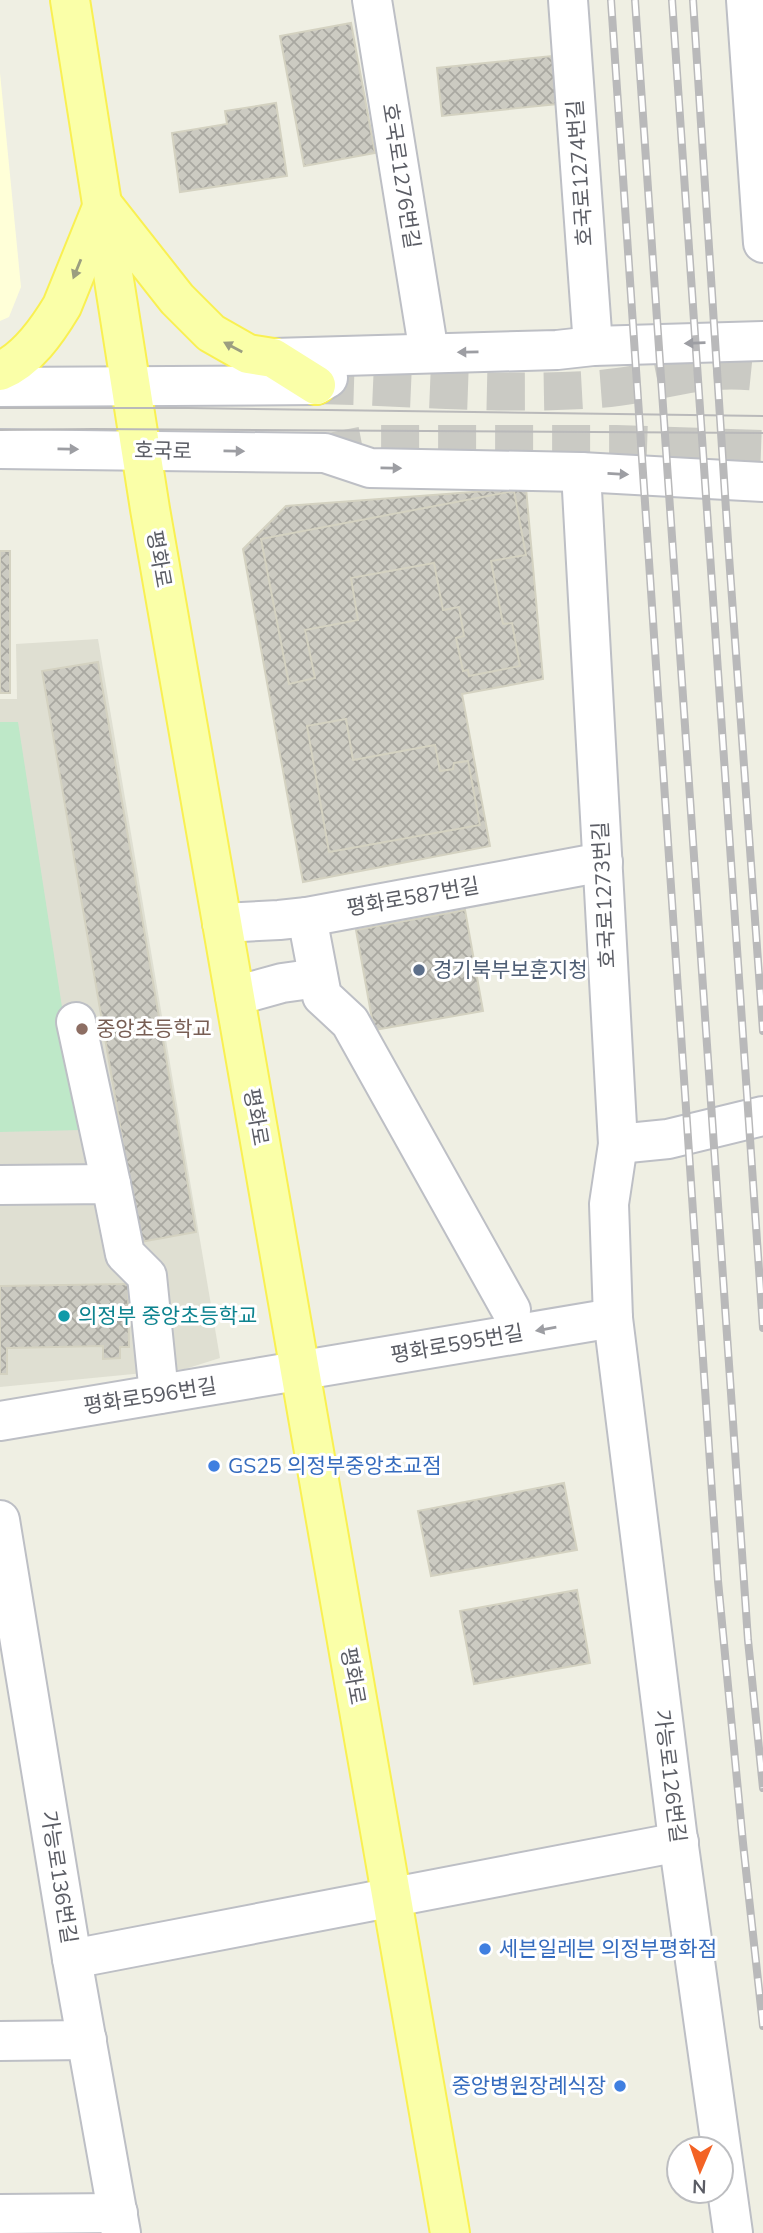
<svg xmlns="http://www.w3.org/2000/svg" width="763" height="2233" font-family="Mulish,'Noto Sans KR',sans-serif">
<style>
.commercial{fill:#ffffd8}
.education{fill:#dfdfd2}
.green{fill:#bee8c8}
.building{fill:url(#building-cross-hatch);stroke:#d4d2c1;stroke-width:2}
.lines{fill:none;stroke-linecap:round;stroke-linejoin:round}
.minor-tunnel{stroke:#cacac4;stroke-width:38;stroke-dasharray:38 19;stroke-linecap:butt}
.minor-casing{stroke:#bdbfc5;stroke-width:42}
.major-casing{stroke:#f9f052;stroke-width:42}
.minor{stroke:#fff;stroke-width:38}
.major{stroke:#faffa8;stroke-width:38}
.tram{stroke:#b9b9ba;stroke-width:2}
.rail-casing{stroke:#b9b9ba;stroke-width:8}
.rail{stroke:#fff;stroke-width:5;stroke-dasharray:16;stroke-linecap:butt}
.oneway{fill:#9b9e80}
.oneway2{fill:#9d9ea3}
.service-dot{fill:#5c6f8a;stroke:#fff;stroke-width:2.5}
.education-dot{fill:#8d6e63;stroke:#fff;stroke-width:2.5}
.culture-dot{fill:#0f9aa8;stroke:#fff;stroke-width:2.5}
.shop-dot{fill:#3f7fe0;stroke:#fff;stroke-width:2.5}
.labels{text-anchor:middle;stroke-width:6;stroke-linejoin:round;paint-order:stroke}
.street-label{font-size:21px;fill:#5b5d65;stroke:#fff}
.service-label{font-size:21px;fill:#4e5e75;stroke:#fff;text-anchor:start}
.education-label{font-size:21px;fill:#785e54;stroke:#fff;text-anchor:start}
.culture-label{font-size:21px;fill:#0d838f;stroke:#fff;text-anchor:start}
.shop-label{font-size:21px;fill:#366cbe;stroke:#fff;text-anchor:start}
</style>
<defs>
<pattern id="building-cross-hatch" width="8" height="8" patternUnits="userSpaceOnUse" patternTransform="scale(1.75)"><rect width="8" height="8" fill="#cccbc2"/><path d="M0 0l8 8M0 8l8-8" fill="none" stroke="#a9a8a1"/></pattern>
</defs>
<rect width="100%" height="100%" fill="#efefe3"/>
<path class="commercial" d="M0,73L21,287L9,317L0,321Z"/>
<path class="education" d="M98,639L220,1358L185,1369L0,1387V699H17L16,644Z"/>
<path class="green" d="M0,722H18L81,1130L0,1132Z"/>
<g class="building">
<path d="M351,23L375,153L304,166L280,36Z"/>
<path d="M552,56L557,104L442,116L437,68Z"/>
<path d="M276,103L287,176L180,192L172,133L227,124L225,111Z"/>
<path d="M526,488L543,679L462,694L490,846L303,882L243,549L286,506Z"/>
<path d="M514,491L526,555L491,561L503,624L512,623L520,666L469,676L468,670L463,671L456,638L464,636L459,607L443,610L434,563L351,578L358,620L305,630L315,678L289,684L261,539Z"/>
<rect x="0" y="551" width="10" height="142"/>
<path d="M98,662L196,1232L140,1242L42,671Z"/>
<path d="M346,719L353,760L435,745L440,771L453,769L454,763L468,761L480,825L329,852L307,726Z"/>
<path d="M465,910L483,1011L374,1030L356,930Z"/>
<path d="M128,1284L129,1347H120V1358L103,1359V1346L7,1348V1374H0V1286Z"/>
<path d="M564,1483L577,1550L431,1576L418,1511Z"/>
<path d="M577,1590L590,1663L474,1684L460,1611Z"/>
</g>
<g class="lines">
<g class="minor-tunnel">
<path d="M316,385C410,387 505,396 599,389C657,385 702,363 763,373"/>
<path d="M325,453L371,444H616L763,449"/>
</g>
<g class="minor-casing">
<g id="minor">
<path d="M372,0L429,353"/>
<path d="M568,0L593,346"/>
<path d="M746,0L763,243"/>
<path d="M273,358L557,350L593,346L763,341"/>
<path d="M0,387L316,385L328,378"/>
<path d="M0,449L325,453L370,468L581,472L763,482"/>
<path d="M581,472L618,1144L609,1204L613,1318L677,1832L733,2233"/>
<path d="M307,917L322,996L350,1022L511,1310"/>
<path d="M222,923L279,920L307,917L603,862"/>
<path d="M235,996L282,983L318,978"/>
<path d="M76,1022L111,1184"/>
<path d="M618,1144L668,1139L763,1116"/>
<path d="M0,1185L111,1184L125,1254L147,1276L159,1394"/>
<path d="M0,1421L613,1318"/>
<path d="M0,1520L72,1959L121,2233"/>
<path d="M72,1959L679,1842"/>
<path d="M0,2041L87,2040"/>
<path d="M0,2214L118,2213"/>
</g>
</g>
<g class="major-casing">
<g id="major">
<path d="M70,0L150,509L450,2233"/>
<path d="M0,371C27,360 47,331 62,306L103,205L177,299L211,333L248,354L273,358L316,385"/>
</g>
</g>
<use href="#minor" class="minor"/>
<use href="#major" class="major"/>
<g class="tram">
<path d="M0,408H188L763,416"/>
<path d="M0,430L93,429L763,433"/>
</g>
<g class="rail-casing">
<g id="rail">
<path d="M611,0L718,1581L743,1843L763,2026"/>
<path d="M635,0L748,1640L763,1788"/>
<path d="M672,0L763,1328"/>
<path d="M693,0L729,556L763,1031"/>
</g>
</g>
<use href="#rail" class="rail"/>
</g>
<defs><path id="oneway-solid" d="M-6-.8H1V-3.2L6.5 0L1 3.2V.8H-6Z" transform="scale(1.75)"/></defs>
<g class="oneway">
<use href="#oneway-solid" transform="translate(77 269) rotate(112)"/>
<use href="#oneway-solid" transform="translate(233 347) rotate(-152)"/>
</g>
<g class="oneway2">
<use href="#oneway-solid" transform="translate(695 343) rotate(178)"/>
<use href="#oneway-solid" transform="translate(468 352) rotate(179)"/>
<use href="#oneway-solid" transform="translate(68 449) rotate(1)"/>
<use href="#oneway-solid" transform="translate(234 451) rotate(1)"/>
<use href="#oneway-solid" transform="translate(391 468) rotate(1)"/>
<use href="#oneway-solid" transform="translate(618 474) rotate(3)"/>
<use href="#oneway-solid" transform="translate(546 1329) rotate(170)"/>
</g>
<circle class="service-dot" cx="419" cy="970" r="7"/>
<circle class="education-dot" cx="82" cy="1029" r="7"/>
<circle class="culture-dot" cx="64" cy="1316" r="7"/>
<g class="shop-dot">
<circle cx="214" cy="1466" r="7"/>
<circle cx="485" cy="1949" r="7"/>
<circle cx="620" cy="2086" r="7"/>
</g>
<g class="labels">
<g class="street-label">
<text transform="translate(580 173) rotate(-94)" y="7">호국로1274번길</text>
<text transform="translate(401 176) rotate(81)" y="7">호국로1276번길</text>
<text transform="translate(163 451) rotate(1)" y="7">호국로</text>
<text transform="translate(159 559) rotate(80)" y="7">평화로</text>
<text transform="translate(604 895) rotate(-93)" y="7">호국로1273번길</text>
<text transform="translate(413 897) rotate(-10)" y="7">평화로587번길</text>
<text transform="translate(256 1117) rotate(80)" y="7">평화로</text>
<text transform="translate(457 1344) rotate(-10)" y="7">평화로595번길</text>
<text transform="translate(150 1396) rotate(-9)" y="7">평화로596번길</text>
<text transform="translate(353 1676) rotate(80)" y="7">평화로</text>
<text transform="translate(670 1776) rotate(83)" y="7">가능로126번길</text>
<text transform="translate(59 1877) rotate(81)" y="7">가능로136번길</text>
</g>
<g class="service-label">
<text x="433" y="977">경기북부보훈지청</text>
</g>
<g class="education-label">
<text x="96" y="1036">중앙초등학교</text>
</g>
<g class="culture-label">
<text x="78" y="1323">의정부 중앙초등학교</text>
</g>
<g class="shop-label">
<text x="228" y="1473">GS25 의정부중앙초교점</text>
<text x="499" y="1956">세븐일레븐 의정부평화점</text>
<text x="606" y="2093" text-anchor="end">중앙병원장례식장</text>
</g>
</g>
<g transform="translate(700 2170) rotate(182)"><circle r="33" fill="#ffffff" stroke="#bdbec1" stroke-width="2"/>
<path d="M0-5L12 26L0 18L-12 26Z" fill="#f36325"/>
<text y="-10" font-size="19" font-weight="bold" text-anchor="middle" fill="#5b5d65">N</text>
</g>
</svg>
